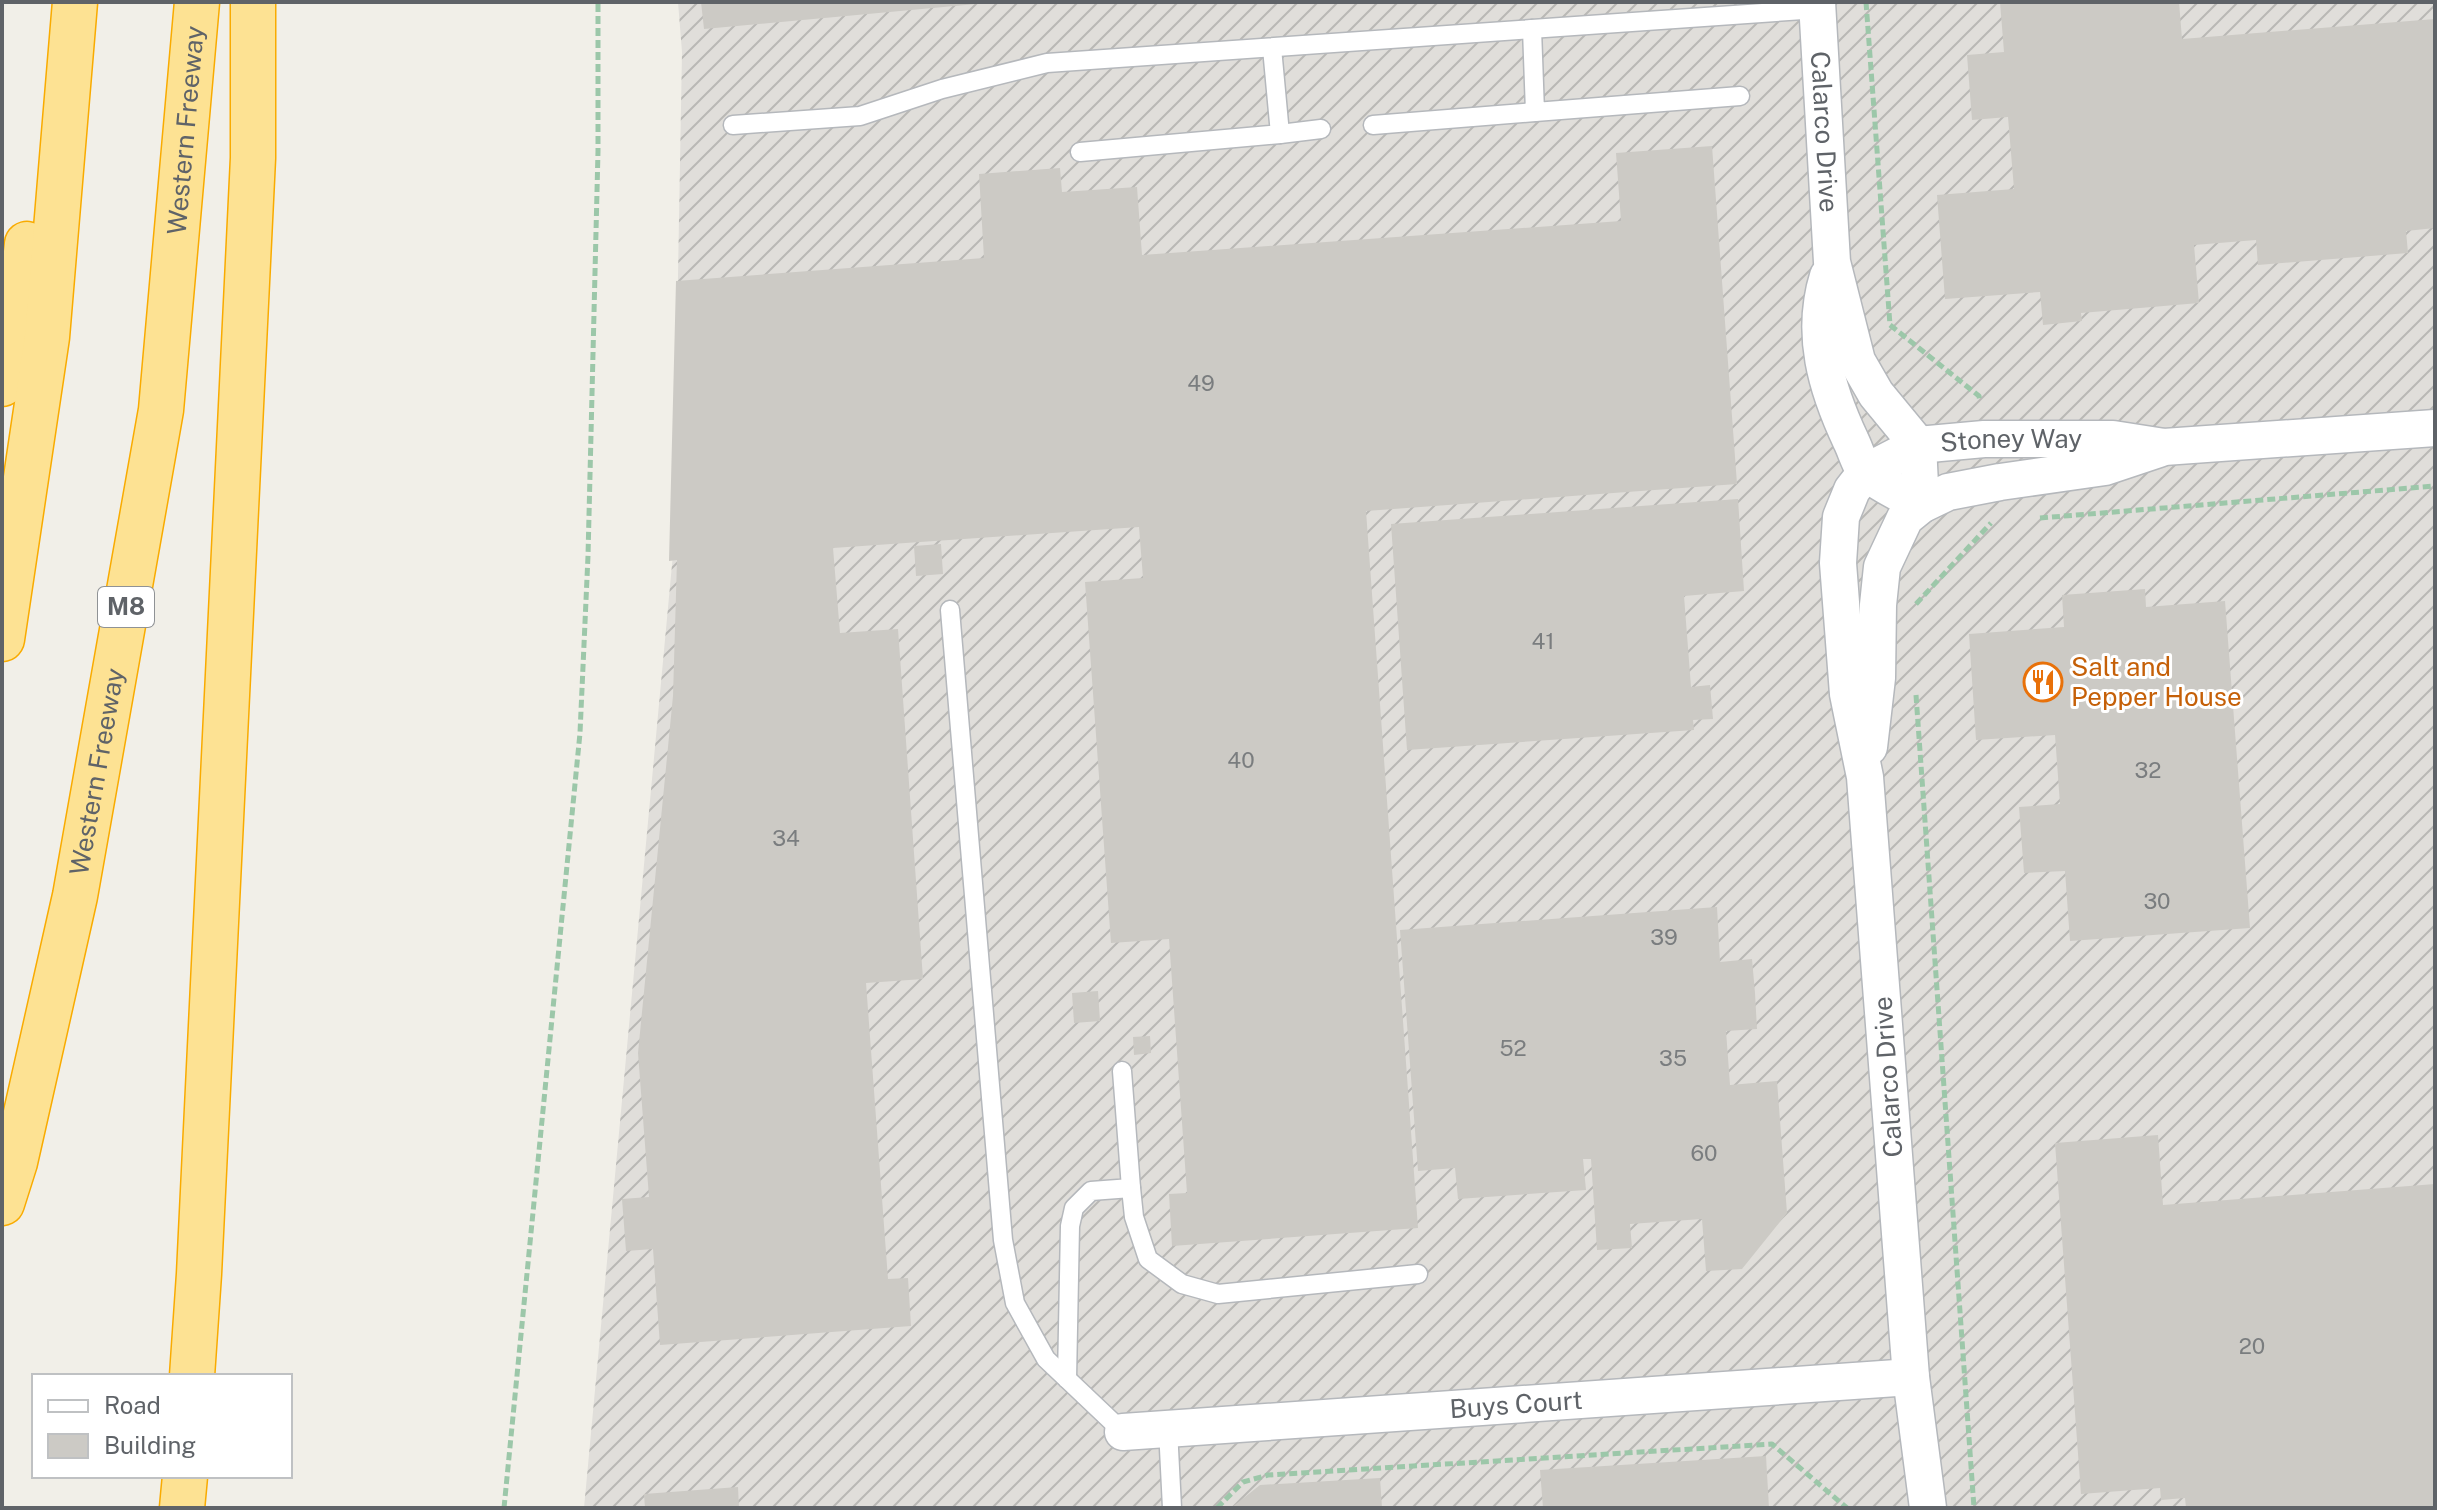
<svg xmlns="http://www.w3.org/2000/svg" width="2437" height="1510" font-family="'Public Sans',sans-serif">
<style>
.industrial{fill:url(#industrial-furrows)}
.building{fill:#cccac5}
.lines{fill:none;stroke-linecap:round;stroke-linejoin:round}
.service-casing{stroke:#b5b8bc;stroke-width:21}
.minor-casing{stroke:#b5b8bc;stroke-width:39}
.motorway-casing{stroke:#f9ab00;stroke-width:47}
.path{stroke:#9cc7a9;stroke-width:5;stroke-dasharray:8 4;stroke-linecap:butt}
.service{stroke:#fff;stroke-width:18}
.minor{stroke:#fff;stroke-width:36}
.motorway{stroke:#fde293;stroke-width:44}
.labels{text-anchor:middle;stroke-width:6;stroke-linejoin:round;paint-order:stroke}
.number-label{font-size:22px;fill:#7a7d7f}
.shield{fill:#fff;stroke:#8f9295;stroke-width:2}
.shield-label{font-size:24px;font-weight:bold;fill:#5f6368}
.street-label{font-size:26px;fill:#5f6368;stroke:#fff}
.food-label{font-size:26px;fill:#c56008;stroke:#fff;text-anchor:start}
</style>
<defs>
<pattern id="industrial-furrows" width="10" height="10" patternUnits="userSpaceOnUse" patternTransform="scale(2)"><rect width="10" height="10" fill="#e0deda"/><path d="M-1 1l2-2M0 10L10 0M9 11l2-2" fill="none" stroke="#b9b8b5"/></pattern>
</defs>
<rect width="100%" height="100%" fill="#f1efe8"/>
<path class="industrial" d="M678,2H2435V1508H584L673,554L682,52Z"/>
<g class="building">
<path d="M701,2H976V4L704,29Z"/>
<path d="M2000,2H2179L2182,39L2435,19V228L2406,231L2408,253L2258,265L2256,240L2194,245L2199,303L2081,313L2082,321L2043,325L2040,292L1945,299L1937,195L2014,189L2008,117L1972,120L1967,55L2004,52Z"/>
<path d="M1712,146L1737,484L1366,511L1418,1228L1172,1246L1169,1194L1187,1193L1169,939L1111,943L1085,582L1143,578L1139,527L833,548L840,633L898,629L923,979L866,983L888,1279L908,1278L911,1326L660,1345L653,1249L626,1251L622,1199L649,1197L638,1053L673,696L677,560L669,561L676,281L984,258L979,174L1060,168L1062,192L1137,187L1142,255L1621,221L1616,153Z"/>
<path d="M1738,499L1744,591L1684,596L1691,687L1710,685L1713,719L1693,720L1694,730L1407,750L1391,524Z"/>
<path d="M941,544L943,574L916,576L914,546Z"/>
<path d="M2145,589L2146,607L2225,601L2250,928L2070,941L2065,871L2024,873L2019,807L2060,804L2055,735L1976,740L1969,634L2064,627L2062,595Z"/>
<path d="M1717,907L1720,962L1752,959L1755,993L1757,1029L1726,1031L1730,1085L1777,1081L1787,1213L1742,1269L1706,1271L1702,1219L1630,1224L1632,1248L1597,1250L1591,1159H1583L1586,1190L1458,1199L1455,1168L1418,1171L1400,930Z"/>
<path d="M1098,991L1100,1021L1074,1023L1072,993Z"/>
<path d="M1150,1036L1151,1053L1134,1055L1133,1037Z"/>
<path d="M2158,1135L2163,1205L2435,1184V1508H2186L2185,1498L2161,1500L2160,1488L2081,1494L2055,1143Z"/>
<path d="M1766,1456L1769,1508H1543L1540,1470Z"/>
<path d="M1380,1478L1382,1508H1231L1260,1485Z"/>
<path d="M738,1487L739,1508H645L644,1494Z"/>
</g>
<g class="lines">
<g class="service-casing">
<g id="service">
<path d="M1532,29L1535,112L1740,96"/>
<path d="M733,125L860,116L942,89L1047,63L1818,9"/>
<path d="M1373,125L1535,112"/>
<path d="M1280,134L1321,129"/>
<path d="M1080,152L1280,134L1272,48"/>
<path d="M950,610L1003,1240L1015,1303L1046,1359L1123,1432"/>
<path d="M1131,1188L1134,1217L1148,1259L1182,1284L1218,1294L1418,1274"/>
<path d="M1067,1379L1070,1226L1074,1208L1091,1191L1131,1188L1122,1071"/>
<path d="M1168,1429L1172,1508"/>
</g>
</g>
<g class="minor-casing">
<g id="minor">
<path id="s1" d="M1817,2L1832,262L1857,361L1876,394L1918,445L1921,505"/>
<path d="M1828,276C1810,334 1826,388 1851,441C1856,451 1860,467 1868,474C1883,486 1904,495 1921,505"/>
<path d="M1869,747L1877,678L1878,605L1882,567L1905,518L1921,505L1948,492L2000,482L2105,467L2159,449"/>
<path id="s2" d="M1123,1432L1911,1377"/>
<path id="s3" d="M1928,1508L1911,1377L1865,777L1848,694L1838,563L1841,517L1852,490L1866,472L1918,445L1984,439H2113L2164,447L2435,428"/>
</g>
</g>
<g class="motorway-casing">
<g id="motorway">
<path d="M2,384L22,286L27,244"/>
<path d="M2,639L47,337L75,2"/>
<path id="s4" d="M2,1203L15,1162L75,896L161,410L197,2"/>
<path d="M192,1376L199,1274L253,158V2"/>
<path d="M182,1508L185,1476"/>
</g>
</g>
<g class="path">
<path d="M1866,2L1890,325L1979,396L1980,402"/>
<path d="M2040,518L2435,486"/>
<path d="M1916,604L1991,523"/>
<path d="M1916,695L1974,1508"/>
<path d="M504,1508L580,733L588,556L598,151V2"/>
<path d="M1217,1508L1243,1482L1268,1475L1772,1444L1847,1508"/>
</g>
<use href="#service" class="service"/>
<use href="#minor" class="minor"/>
<use href="#motorway" class="motorway"/>
</g>
<defs>
<g id="restaurant-ring" transform="scale(2)"><circle r="9.5" fill="#fff" stroke="#e8710a" stroke-width="1.5"/><path d="M-5-6h1v4h1v-4h1v4h1v-4h1v5L-1.5 .5V6h-2V.5L-5-1ZM5-6V6H3V1.5H1.5Q1.5-4 5-6Z" fill="#e8710a"/></g>
</defs>
<g fill-rule="evenodd">
<use href="#restaurant-ring" x="2043" y="682"/>
</g>
<g class="labels">
<g class="number-label">
<text x="1201" y="391">49</text>
<text x="1543" y="649">41</text>
<text x="1241" y="768">40</text>
<text x="2148" y="778">32</text>
<text x="786" y="846">34</text>
<text x="2157" y="909">30</text>
<text x="1664" y="945">39</text>
<text x="1513" y="1056">52</text>
<text x="1673" y="1066">35</text>
<text x="1704" y="1161">60</text>
<text x="2252" y="1354">20</text>
</g>
<rect class="shield" x="98" y="587" width="56" height="40" rx="6"/>
<g class="shield-label">
<text x="126" y="615">M8</text>
</g>
<g class="street-label">
<text dy="9" stroke="none"><textPath href="#s4" startOffset="1090">Western Freeway</textPath></text>
<text dy="9" stroke="none"><textPath href="#s1" startOffset="130">Calarco Drive</textPath></text>
<text dy="9" stroke="none"><textPath href="#s3" startOffset="1200">Stoney Way</textPath></text>
<text dy="9" stroke="none"><textPath href="#s4" startOffset="442">Western Freeway</textPath></text>
<text transform="translate(1888 1077) rotate(-94)" y="9">Calarco Drive</text>
<text dy="9" stroke="none"><textPath href="#s2" startOffset="394">Buys Court</textPath></text>
</g>
<g class="food-label">
<text x="2071" y="676">Salt and<tspan x="2071" dy="30">Pepper House</tspan></text>
</g>
</g>
<rect width="2437" height="1510" fill="none" stroke="#5f6368" stroke-width="8"/>
<rect x="32" y="1374" width="260" height="104" fill="#ffffff" stroke="#bfc1c3" stroke-width="2"/>
<rect x="48" y="1400" width="40" height="12" fill="#ffffff" stroke="#bfc1c3" stroke-width="2"/>
<text x="104" y="1414" font-size="24" fill="#5f6368">Road</text>
<rect x="48" y="1434" width="40" height="24" fill="#cccac5" stroke="#bfc1c3" stroke-width="2"/>
<text x="104" y="1454" font-size="24" fill="#5f6368">Building</text>
</svg>
